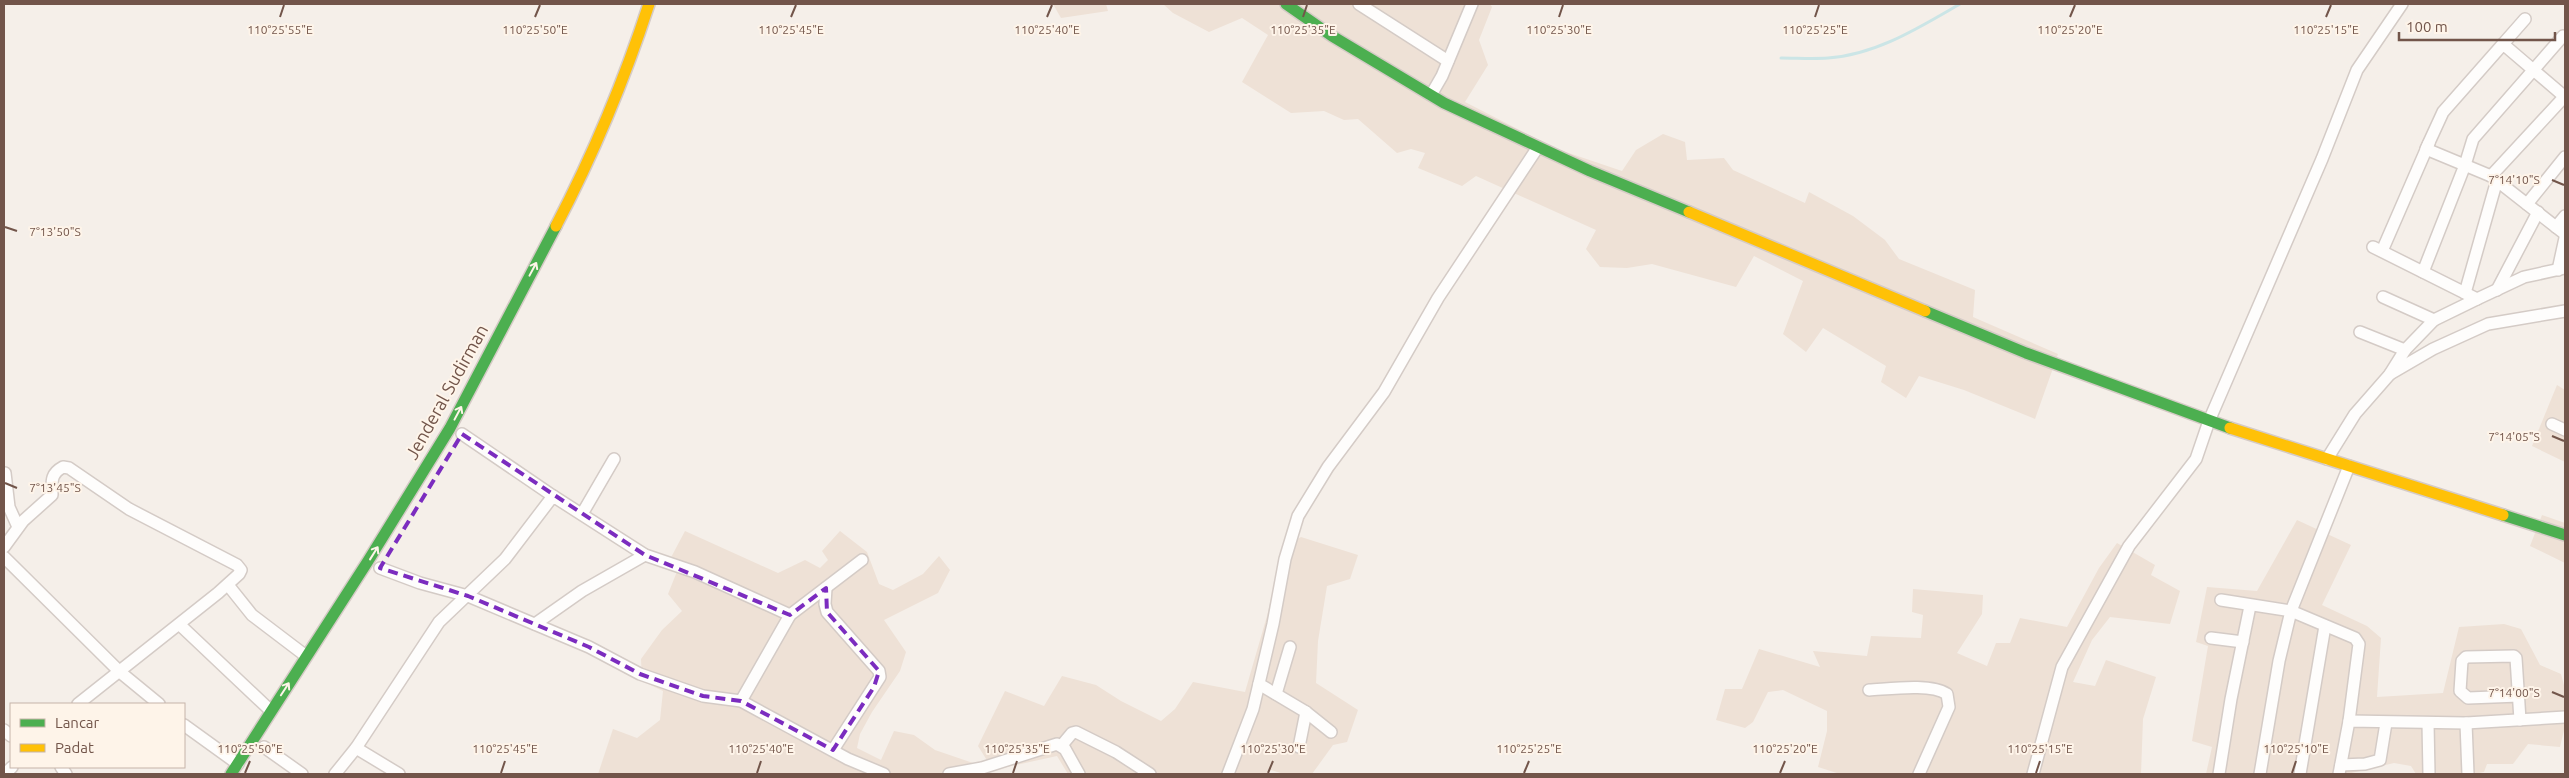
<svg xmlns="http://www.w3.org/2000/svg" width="2569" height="778" font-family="Ubuntu,sans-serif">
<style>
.residential{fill:#eee1d6}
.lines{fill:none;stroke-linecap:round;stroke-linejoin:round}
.stream{stroke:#cbe5e6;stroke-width:3}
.street-casing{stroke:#d4cbc6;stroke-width:14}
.fast-casing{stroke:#d5cbc6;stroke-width:14}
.slow-casing{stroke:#d5cbc6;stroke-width:14}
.street{stroke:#fefdfc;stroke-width:11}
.fast{stroke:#4caf50;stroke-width:11}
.slow{stroke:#ffc107;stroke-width:11}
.oneway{stroke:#fef4e9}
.marked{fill:none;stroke:#7b2cbf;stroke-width:4;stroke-dasharray:10 6;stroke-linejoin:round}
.ticks{fill:none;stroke:#72554a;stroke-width:2}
.labels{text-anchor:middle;stroke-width:4;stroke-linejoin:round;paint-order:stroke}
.street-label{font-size:18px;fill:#72554a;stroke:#fef4e9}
.ticks-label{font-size:12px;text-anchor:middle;fill:#72554a;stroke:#fef4e9;stroke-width:4;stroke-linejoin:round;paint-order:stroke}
</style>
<rect width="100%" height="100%" fill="#f5efe9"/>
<g class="residential">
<path d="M1053,4H1106L1108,11L1061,18Z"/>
<path d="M1163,4H1490L1492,7L1479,40L1488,65L1465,102L1557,149L1622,171L1636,150L1663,134L1685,142L1687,160L1724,158L1733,170L1805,203L1809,192L1853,216L1885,240L1899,259L1975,290L1973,317L2058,354L2035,419L1964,390L1919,376L1906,398L1881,382L1886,366L1823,328L1806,352L1783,334L1803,281L1754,256L1736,287L1652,264L1627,268L1600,267L1586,249L1596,230L1476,176L1462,186L1418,168L1425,153L1411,149L1397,153L1358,119L1344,120L1324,111L1291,113L1242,82L1268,35L1242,18L1209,32L1173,13Z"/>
<path d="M2557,385L2565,390V462L2532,446Z"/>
<path d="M2542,515L2565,523V563L2530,546Z"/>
<path d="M2297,520L2351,545L2322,605L2367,626L2381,638L2377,697L2443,693L2459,627L2504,624L2521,629L2540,665L2561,674L2565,689V726L2560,747L2528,744L2513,764H2487L2484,772L2474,774H2416L2411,766L2394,763L2347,774H2206L2212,747L2192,741L2208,646L2196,642L2207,587L2257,591Z"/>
<path d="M685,531L778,573L805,560L820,568L828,560L822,551L840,531L867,552L879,584L893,590L923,574L939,556L950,570L938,593L884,620L906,652L900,671L872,712L860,734L857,748L881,760L894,731L914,735L935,750L973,763L970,774H598L613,729L637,738L660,720L663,691L642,681L641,659L662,630L682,611L668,594L678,569L667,565Z"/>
<path d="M1301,537L1358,555L1350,579L1327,586L1318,641L1316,683L1358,710L1347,742L1333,745L1312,774H1284L1271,770L1268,774H1068L1057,756L993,770L978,746L1005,691L1044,706L1062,676L1096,685L1121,701L1161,721L1175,709L1193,682L1245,692L1267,616L1283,547Z"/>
<path d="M2117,543L2155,565L2151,575L2180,591L2170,624L2110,617L2092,640L2073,682L2095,686L2106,660L2156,677L2143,719L2141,774H1840L1818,767L1827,731V711L1783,690L1768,692L1753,722L1745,728L1716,720L1725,689H1742L1759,649L1820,667L1813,651L1867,656L1871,636L1921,638L1923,615L1912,612L1913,589L1983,595L1982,614L1957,653L1987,666L1996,643H2010L2020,618L2067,627L2099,568Z"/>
</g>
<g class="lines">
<path class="stream" d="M1781,58C1797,58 1812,59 1828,58C1876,55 1920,27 1960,4"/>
<g class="street-casing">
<g id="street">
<path d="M1359,4L1448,61"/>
<path d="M2503,44L2525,19"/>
<path d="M1431,95L1442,76L1472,4"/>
<path d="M2565,97L2503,44L2443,112L2426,149L2491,176L2565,234"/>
<path d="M2491,176L2565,96"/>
<path d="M2527,204L2565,157"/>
<path d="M2556,227L2565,216"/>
<path d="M2373,247L2477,299L2434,320"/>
<path d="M2382,251L2429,143"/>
<path d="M2558,270L2565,238"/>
<path d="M2423,272L2465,165L2473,139L2563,36"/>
<path d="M2497,290L2538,212"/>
<path d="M2465,293L2497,180"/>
<path d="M2383,297L2434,320L2405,350"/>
<path d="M2477,299L2524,277L2565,268"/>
<path d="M2390,374L2433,349L2488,324L2565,311"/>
<path d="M2552,424L2565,430"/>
<path d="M462,434L553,496"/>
<path d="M2327,459L2355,414L2390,374L2405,350L2360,332"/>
<path d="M5,473L9,507L18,527"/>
<path d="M582,514L614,459"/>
<path d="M4,547L23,521L52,495C52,482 50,474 63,467L69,468L129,509L237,565L241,570L239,574L218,593L78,704"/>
<path d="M4,557L120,672L159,704"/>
<path d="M380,568L420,583L468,596L589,647L640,674L703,696L741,701L848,759L884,774"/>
<path d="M228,585L252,615L306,656"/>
<path d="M826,588L825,604L827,612L879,671L880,677L833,750"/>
<path d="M2221,600L2291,611L2355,638L2359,644L2349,721"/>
<path d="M535,624L582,591L645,555"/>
<path d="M180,625L271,711"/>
<path d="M2211,638L2243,642"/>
<path d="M1259,684L1306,712L1331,732"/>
<path d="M1869,690C1889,689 1931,683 1947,694L1949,707L1919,774"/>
<path d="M1276,694L1290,647"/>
<path d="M2519,696L2468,698L2460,691L2462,661L2466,657L2514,656L2516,658L2520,720"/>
<path d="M741,701L790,615L862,560"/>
<path d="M2428,723L2429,774"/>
<path d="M2466,723L2468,774"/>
<path d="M184,725L238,764"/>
<path d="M4,730L11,736"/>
<path d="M1062,745L1072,733L1076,732L1116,752L1150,774"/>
<path d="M264,747L302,774"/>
<path d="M1299,747L1306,712"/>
<path d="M356,748L399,774"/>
<path d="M2341,765L2365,764L2380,760L2386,723"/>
<path d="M61,767L66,774"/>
<path d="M5,774L12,767"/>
<path d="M335,774L356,748L439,622L505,559L553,496L645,555L695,572L790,615"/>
<path d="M949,774L982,768L1057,744L1065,749L1079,774"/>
<path d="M1228,774L1253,709L1273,624L1285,559L1298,516L1328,467L1384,392L1438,298L1538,147"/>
<path d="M2033,774L2062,667L2129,546L2196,459L2209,421L2322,159L2357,70L2402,4"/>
<path d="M2219,774L2231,699L2250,606"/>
<path d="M2260,774L2279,661L2291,611L2349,466"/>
<path d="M2300,774L2325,626"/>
<path d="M2339,774L2349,721L2466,723L2565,717"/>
</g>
</g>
<g class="fast-casing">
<g id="fast">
<path d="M1286,4L1332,36L1444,103L1590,171L1689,212"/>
<path d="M1925,311L2026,353L2230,428"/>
<path d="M2503,515L2565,535"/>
<path d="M231,774L368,561L450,428L556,226"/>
</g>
</g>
<g class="slow-casing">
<g id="slow">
<path d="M1689,212L1925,311"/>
<path d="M556,226C593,155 624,81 649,4"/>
<path d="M2230,428L2503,515"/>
</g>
</g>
<use href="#street" class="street"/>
<use href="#fast" class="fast"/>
<use href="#slow" class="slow"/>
</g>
<defs><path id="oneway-shaft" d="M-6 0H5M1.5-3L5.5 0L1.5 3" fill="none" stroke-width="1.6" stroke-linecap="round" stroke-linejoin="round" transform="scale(1.25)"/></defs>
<g class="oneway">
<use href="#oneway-shaft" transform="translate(533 269) rotate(-62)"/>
<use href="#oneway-shaft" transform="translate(458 413) rotate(-62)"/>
<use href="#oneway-shaft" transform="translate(374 553) rotate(-58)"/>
<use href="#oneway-shaft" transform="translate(285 689) rotate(-57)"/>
</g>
<path class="marked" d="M462,434L645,555L790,615L826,588L827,612L879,671L874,687L833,750L741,701L703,696L640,674L589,647L468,596L380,568Z"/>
<path class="ticks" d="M280,17L284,5M535,17L540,5M791,17L796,5M1047,17L1052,5M1303,17L1307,5M1559,17L1563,5M1815,17L1819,5M2070,17L2075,5M2326,17L2331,5M2552,180L2564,185M5,227L17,231M2552,436L2564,441M5,483L17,488M2552,692L2564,697M245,773L250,761M501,773L505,761M757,773L761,761M1013,773L1017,761M1268,773L1273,761M1524,773L1529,761M1780,773L1785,761M2036,773L2040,761M2292,773L2296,761"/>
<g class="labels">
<g class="street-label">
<text transform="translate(447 392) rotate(-61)" y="6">Jenderal Sudirman</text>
</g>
</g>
<g class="ticks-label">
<text x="280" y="34">110°25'55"E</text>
<text x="535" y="34">110°25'50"E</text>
<text x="791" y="34">110°25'45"E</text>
<text x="1559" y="34">110°25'30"E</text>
<text x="1815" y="34">110°25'25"E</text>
<text x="2070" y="34">110°25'20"E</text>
<text x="2326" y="34">110°25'15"E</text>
<text x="1047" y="34">110°25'40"E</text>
<text x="1303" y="34">110°25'35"E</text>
<text x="2514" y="184">7°14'10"S</text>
<text x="55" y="236">7°13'50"S</text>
<text x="2514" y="441">7°14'05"S</text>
<text x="55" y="492">7°13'45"S</text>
<text x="2514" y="697">7°14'00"S</text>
<text x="250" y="753">110°25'50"E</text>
<text x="505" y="753">110°25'45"E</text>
<text x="761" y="753">110°25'40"E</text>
<text x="1017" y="753">110°25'35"E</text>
<text x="1273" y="753">110°25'30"E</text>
<text x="1529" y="753">110°25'25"E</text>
<text x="1785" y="753">110°25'20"E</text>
<text x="2040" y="753">110°25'15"E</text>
<text x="2296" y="753">110°25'10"E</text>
</g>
<rect width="2569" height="778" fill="none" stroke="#72554a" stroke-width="10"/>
<rect x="10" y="703" width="175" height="65" fill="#fef4e9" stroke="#c6b4a9"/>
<rect x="20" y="719" width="25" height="8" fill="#4caf50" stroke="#c6b4a9"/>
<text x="55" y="728" font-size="15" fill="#72554a">Lancar</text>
<rect x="20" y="744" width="25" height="8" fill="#ffc107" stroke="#c6b4a9"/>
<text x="55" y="753" font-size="15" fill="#72554a">Padat</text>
<path d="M2399 32v8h156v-8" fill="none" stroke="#72554a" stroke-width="2.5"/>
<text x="2406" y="32" font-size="15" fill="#72554a" stroke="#fef4e9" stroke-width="4" paint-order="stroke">100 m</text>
</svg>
